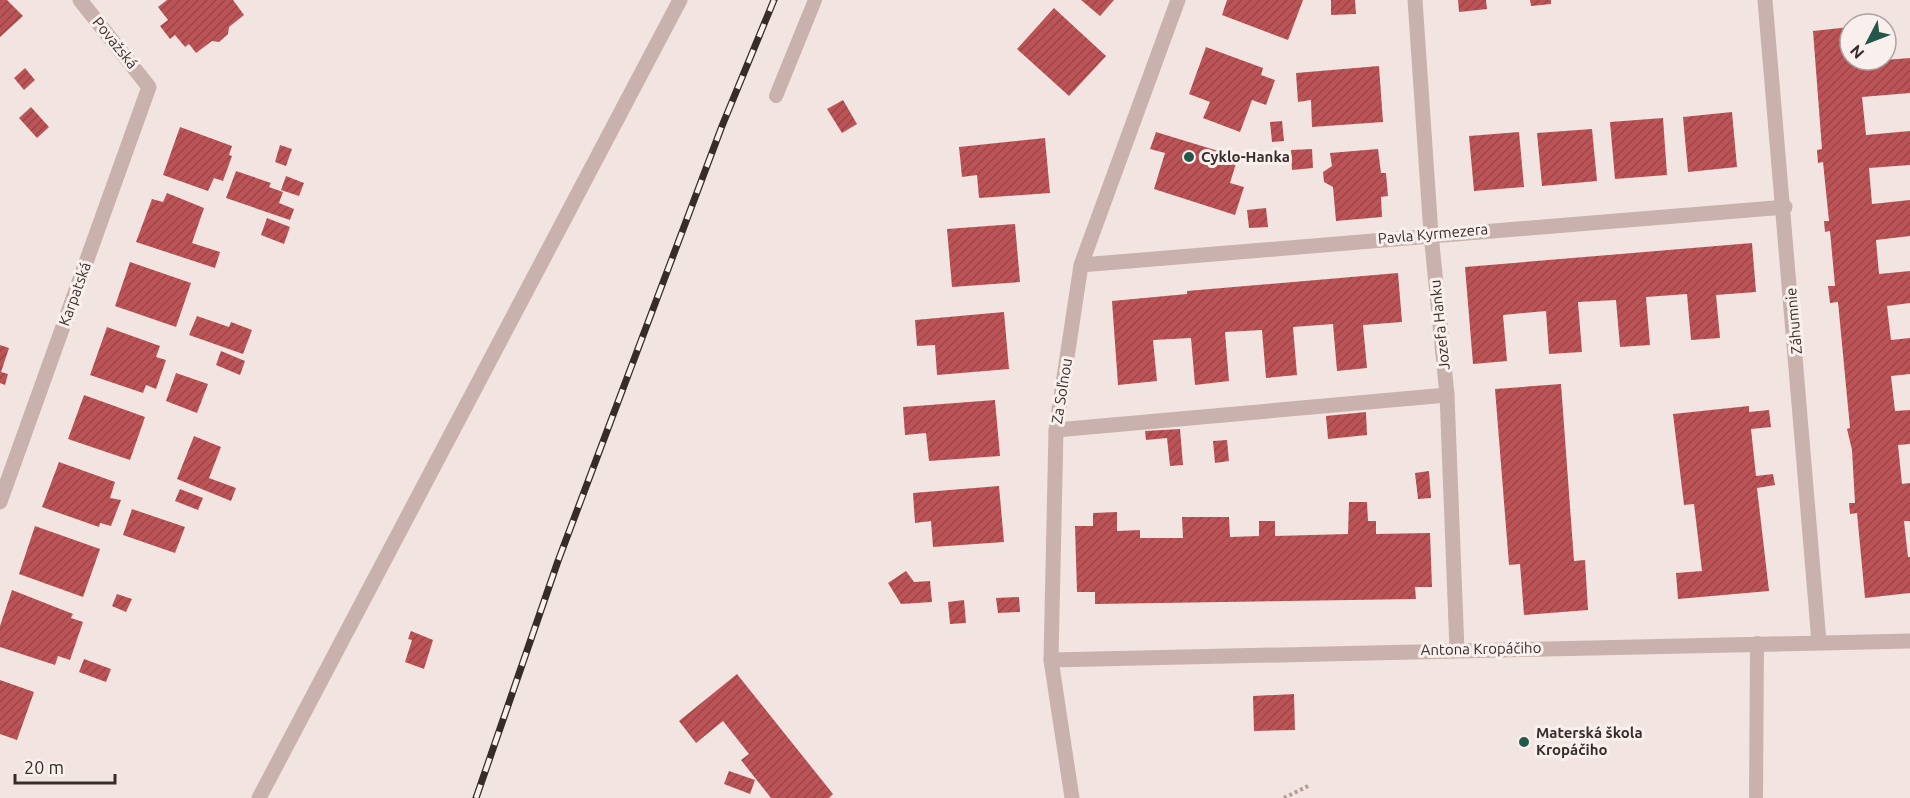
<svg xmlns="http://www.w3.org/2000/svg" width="1910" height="798" font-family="Ubuntu,sans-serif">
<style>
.building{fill:url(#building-hatch)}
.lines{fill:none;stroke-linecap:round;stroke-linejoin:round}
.path{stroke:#b59c98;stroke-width:4;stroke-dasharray:3 3;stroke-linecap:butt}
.lane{stroke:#c9b2ad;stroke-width:14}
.street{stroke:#c9b2ad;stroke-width:15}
.rail-casing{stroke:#382c2b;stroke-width:7}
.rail{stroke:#f9f0ed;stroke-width:4.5;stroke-dasharray:14;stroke-linecap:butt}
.poi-dot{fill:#24574c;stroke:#f9f0ed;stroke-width:2}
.labels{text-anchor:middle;stroke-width:6;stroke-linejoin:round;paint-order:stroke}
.street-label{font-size:15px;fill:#382c2b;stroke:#f9f0ed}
.poi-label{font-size:15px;font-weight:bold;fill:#382c2b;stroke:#f9f0ed;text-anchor:start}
</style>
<defs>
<pattern id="building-hatch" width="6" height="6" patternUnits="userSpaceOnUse" patternTransform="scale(1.5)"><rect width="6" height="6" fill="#bc5457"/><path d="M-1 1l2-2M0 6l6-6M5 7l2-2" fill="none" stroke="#9a4648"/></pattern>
</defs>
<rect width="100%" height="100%" fill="#f2e5e1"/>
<g class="building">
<path d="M0,0H7L23,16L0,37Z"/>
<path d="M167,0H233L244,15L229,27L228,34L219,42L212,41L196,53L189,44L185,47L175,35L170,39L160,26L168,20L158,7Z"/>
<path d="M1081,0H1114L1100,16Z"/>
<path d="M1227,0H1303L1288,40L1222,15Z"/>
<path d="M1331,0H1355L1356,14L1331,15Z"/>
<path d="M1458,0H1486L1487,9L1459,12Z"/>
<path d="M1530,0H1551V4L1531,6Z"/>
<path d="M1054,8L1106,56L1069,96L1017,49Z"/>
<path d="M1850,27V60H1859V62L1910,58V93L1862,97L1866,135L1910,131V165L1869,168L1872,204L1910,200V236L1876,240L1879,274L1910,271V303L1887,306L1891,340L1910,338V374L1891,376L1895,411L1910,410V444L1898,445L1902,484L1910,483V521H1904L1908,557H1910V593L1865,598L1857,513L1850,514L1849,503H1855L1852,450L1847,429L1850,428L1838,302L1830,303L1828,286H1835L1830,231L1825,232L1824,221H1829L1823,162L1818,163L1817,150L1822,149L1813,31Z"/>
<path d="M1206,47L1263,68L1261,75L1275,80L1266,105L1252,100L1240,132L1203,118L1210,102L1189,94Z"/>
<path d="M1379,66L1383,122L1312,127L1311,100L1298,102L1296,73Z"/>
<path d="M25,68L35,80L24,90L14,78Z"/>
<path d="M843,100L857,124L842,133L827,109Z"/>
<path d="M31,107L49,127L37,138L19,118Z"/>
<path d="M1732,112L1737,167L1688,172L1683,117Z"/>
<path d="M1663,118L1667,175L1615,179L1610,122Z"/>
<path d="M1282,121L1284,141L1272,142L1270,122Z"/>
<path d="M180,127L232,146L229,155L232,156L223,181L214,178L208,191L163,175Z"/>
<path d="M1592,129L1597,181L1542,186L1537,133Z"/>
<path d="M1156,132L1238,157L1230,183L1244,187L1235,215L1154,189L1165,153L1150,149Z"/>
<path d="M1519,132L1524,187L1474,191L1469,136Z"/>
<path d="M1045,138L1050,193L979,198L977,175L962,177L959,147Z"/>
<path d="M280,145L292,149L286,166L275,162Z"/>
<path d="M1312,149L1313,168L1292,170L1291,150Z"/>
<path d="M1378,149L1381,173H1386L1388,196L1381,197L1382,217L1336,221L1333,187L1324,182L1323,172L1332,166L1330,153Z"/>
<path d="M236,171L271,183L269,187L283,192L279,203L294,209L290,220L226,198Z"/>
<path d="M286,176L304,183L299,196L281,190Z"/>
<path d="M167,193L204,208L192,243L220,252L215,268L136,242L152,199L163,202Z"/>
<path d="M1266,208L1268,227L1249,228L1247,210Z"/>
<path d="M267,218L290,227L284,244L261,235Z"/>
<path d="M1015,224L1020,282L952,287L947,229Z"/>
<path d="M1752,243L1756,292L1716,295L1720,338L1691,340L1687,294L1646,297L1650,345L1620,347L1616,300L1578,302L1582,352L1549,354L1546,311L1503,315L1507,361L1473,364L1465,267Z"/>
<path d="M130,262L191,283L176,327L115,306Z"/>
<path d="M1398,273L1402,322L1363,325L1367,368L1337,371L1333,324L1293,327L1297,375L1266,378L1262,330L1225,332L1229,381L1195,385L1191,338L1153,340L1157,381L1118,385L1112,301L1187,294V291Z"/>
<path d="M1004,312L1009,369L937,375L935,345L917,346L915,320Z"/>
<path d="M197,316L229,327L231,322L252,330L243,354L189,335Z"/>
<path d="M107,327L160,346L156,357L166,360L156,389L146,385L143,393L90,375Z"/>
<path d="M0,345L9,348L1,372L8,374L5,385L0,383Z"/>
<path d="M221,351L245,361L240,375L216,365Z"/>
<path d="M176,373L208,384L197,413L166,401Z"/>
<path d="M1561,384L1574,561L1585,560L1588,610L1524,615L1520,564L1509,565L1495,389Z"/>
<path d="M84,395L145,417L130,460L68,439Z"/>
<path d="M995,400L1000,456L929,461L926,433L905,435L903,407Z"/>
<path d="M1749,406V412L1769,410L1771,427L1751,429L1756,476L1773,474L1775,485L1757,488L1769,591L1678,599L1676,573L1702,571L1694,504L1684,505L1673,414Z"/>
<path d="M1366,412L1367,435L1328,439L1326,416Z"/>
<path d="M1180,429L1183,465L1170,466L1167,438L1146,440L1145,431Z"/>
<path d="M194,436L221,447L209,478L236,488L231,501L177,479Z"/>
<path d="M1227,440L1229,461L1215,463L1213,441Z"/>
<path d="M59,462L115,482L110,498L121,500L111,526L100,523L99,527L42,507Z"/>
<path d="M1429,471L1431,498L1418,499L1415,473Z"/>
<path d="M999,486L1004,542L933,547L931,521L915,523L913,493Z"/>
<path d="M180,489L203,498L198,510L175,501Z"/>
<path d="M1349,502H1367L1368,521H1376V534L1430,533L1432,587H1415L1416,599L1095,604V592H1077L1075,526H1093V513L1117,512V531L1140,530V538H1183L1182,517H1229L1230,537L1259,536V521H1275V536L1348,534Z"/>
<path d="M132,509L185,527L175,553L123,535Z"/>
<path d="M35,526L100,549L83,597L19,574Z"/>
<path d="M906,571L914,582L930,581L932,602L901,604L888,583Z"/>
<path d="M12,590L73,614L71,618L83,622L70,660L58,656L55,665L0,647V626Z"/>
<path d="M117,594L132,599L126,612L112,606Z"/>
<path d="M1019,597L1020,612L998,613L996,598Z"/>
<path d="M964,600L966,623L950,624L948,602Z"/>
<path d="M411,631L433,640L424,669L405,662L412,640L408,639Z"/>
<path d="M84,659L111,669L106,682L79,672Z"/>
<path d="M737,674L833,794L829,798H771L741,760L749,754L723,721L696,743L679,721Z"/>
<path d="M0,680L34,692L17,740L0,734Z"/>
<path d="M1294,694L1295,730L1254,731L1253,696Z"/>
<path d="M729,771L755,780L750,794L724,784Z"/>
</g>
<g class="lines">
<path class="path" d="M1284,798L1310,785"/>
<g class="lane">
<path d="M776,96L815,0"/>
<path d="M1756,798L1757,643"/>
</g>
<g class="street">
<path d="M1415,0L1431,234L1447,395L1457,650"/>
<path d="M1765,0L1819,642"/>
<path d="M1081,265L1785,207"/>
<path d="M1056,430L1447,395"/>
<path d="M0,502L149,87L80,0"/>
<path d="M1051,660L1910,641"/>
<path d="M259,798L680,0"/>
<path d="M1072,798L1051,660L1056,430L1081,265L1178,0"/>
</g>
<g class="rail-casing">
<path id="rail" d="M476,798L558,561L722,126L774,0"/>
</g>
<use href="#rail" class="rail"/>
</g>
<g class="poi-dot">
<circle cx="1189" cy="157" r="6"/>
<circle cx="1524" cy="742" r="6"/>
</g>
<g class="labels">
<g class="street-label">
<text transform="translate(115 43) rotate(51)" y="5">Považská</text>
<text transform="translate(1433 234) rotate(-5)" y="5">Pavla Kyrmezera</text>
<text transform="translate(75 294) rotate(-70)" y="5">Karpatská</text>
<text transform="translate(1794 321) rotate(-95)" y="5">Záhumnie</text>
<text transform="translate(1440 325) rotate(-96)" y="5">Jozefa Hanku</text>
<text transform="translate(1062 391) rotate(-81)" y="5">Za Soľnou</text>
<text transform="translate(1481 649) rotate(-1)" y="5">Antona Kropáčiho</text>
</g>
<g class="poi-label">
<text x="1201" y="162">Cyklo-Hanka</text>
<text x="1536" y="738">Materská škola<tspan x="1536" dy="17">Kropáčiho</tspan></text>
</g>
</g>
<g transform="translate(1868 42) rotate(228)"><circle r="28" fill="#f9f0ed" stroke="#aca29f" stroke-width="1.5"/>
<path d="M0-4.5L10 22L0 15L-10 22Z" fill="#24574c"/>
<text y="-9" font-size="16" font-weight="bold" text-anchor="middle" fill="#382c2b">N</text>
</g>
<path d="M15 774v9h100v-9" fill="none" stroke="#382c2b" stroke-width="3"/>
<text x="24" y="774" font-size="18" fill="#382c2b" stroke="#f9f0ed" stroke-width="4.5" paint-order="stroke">20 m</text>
</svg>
